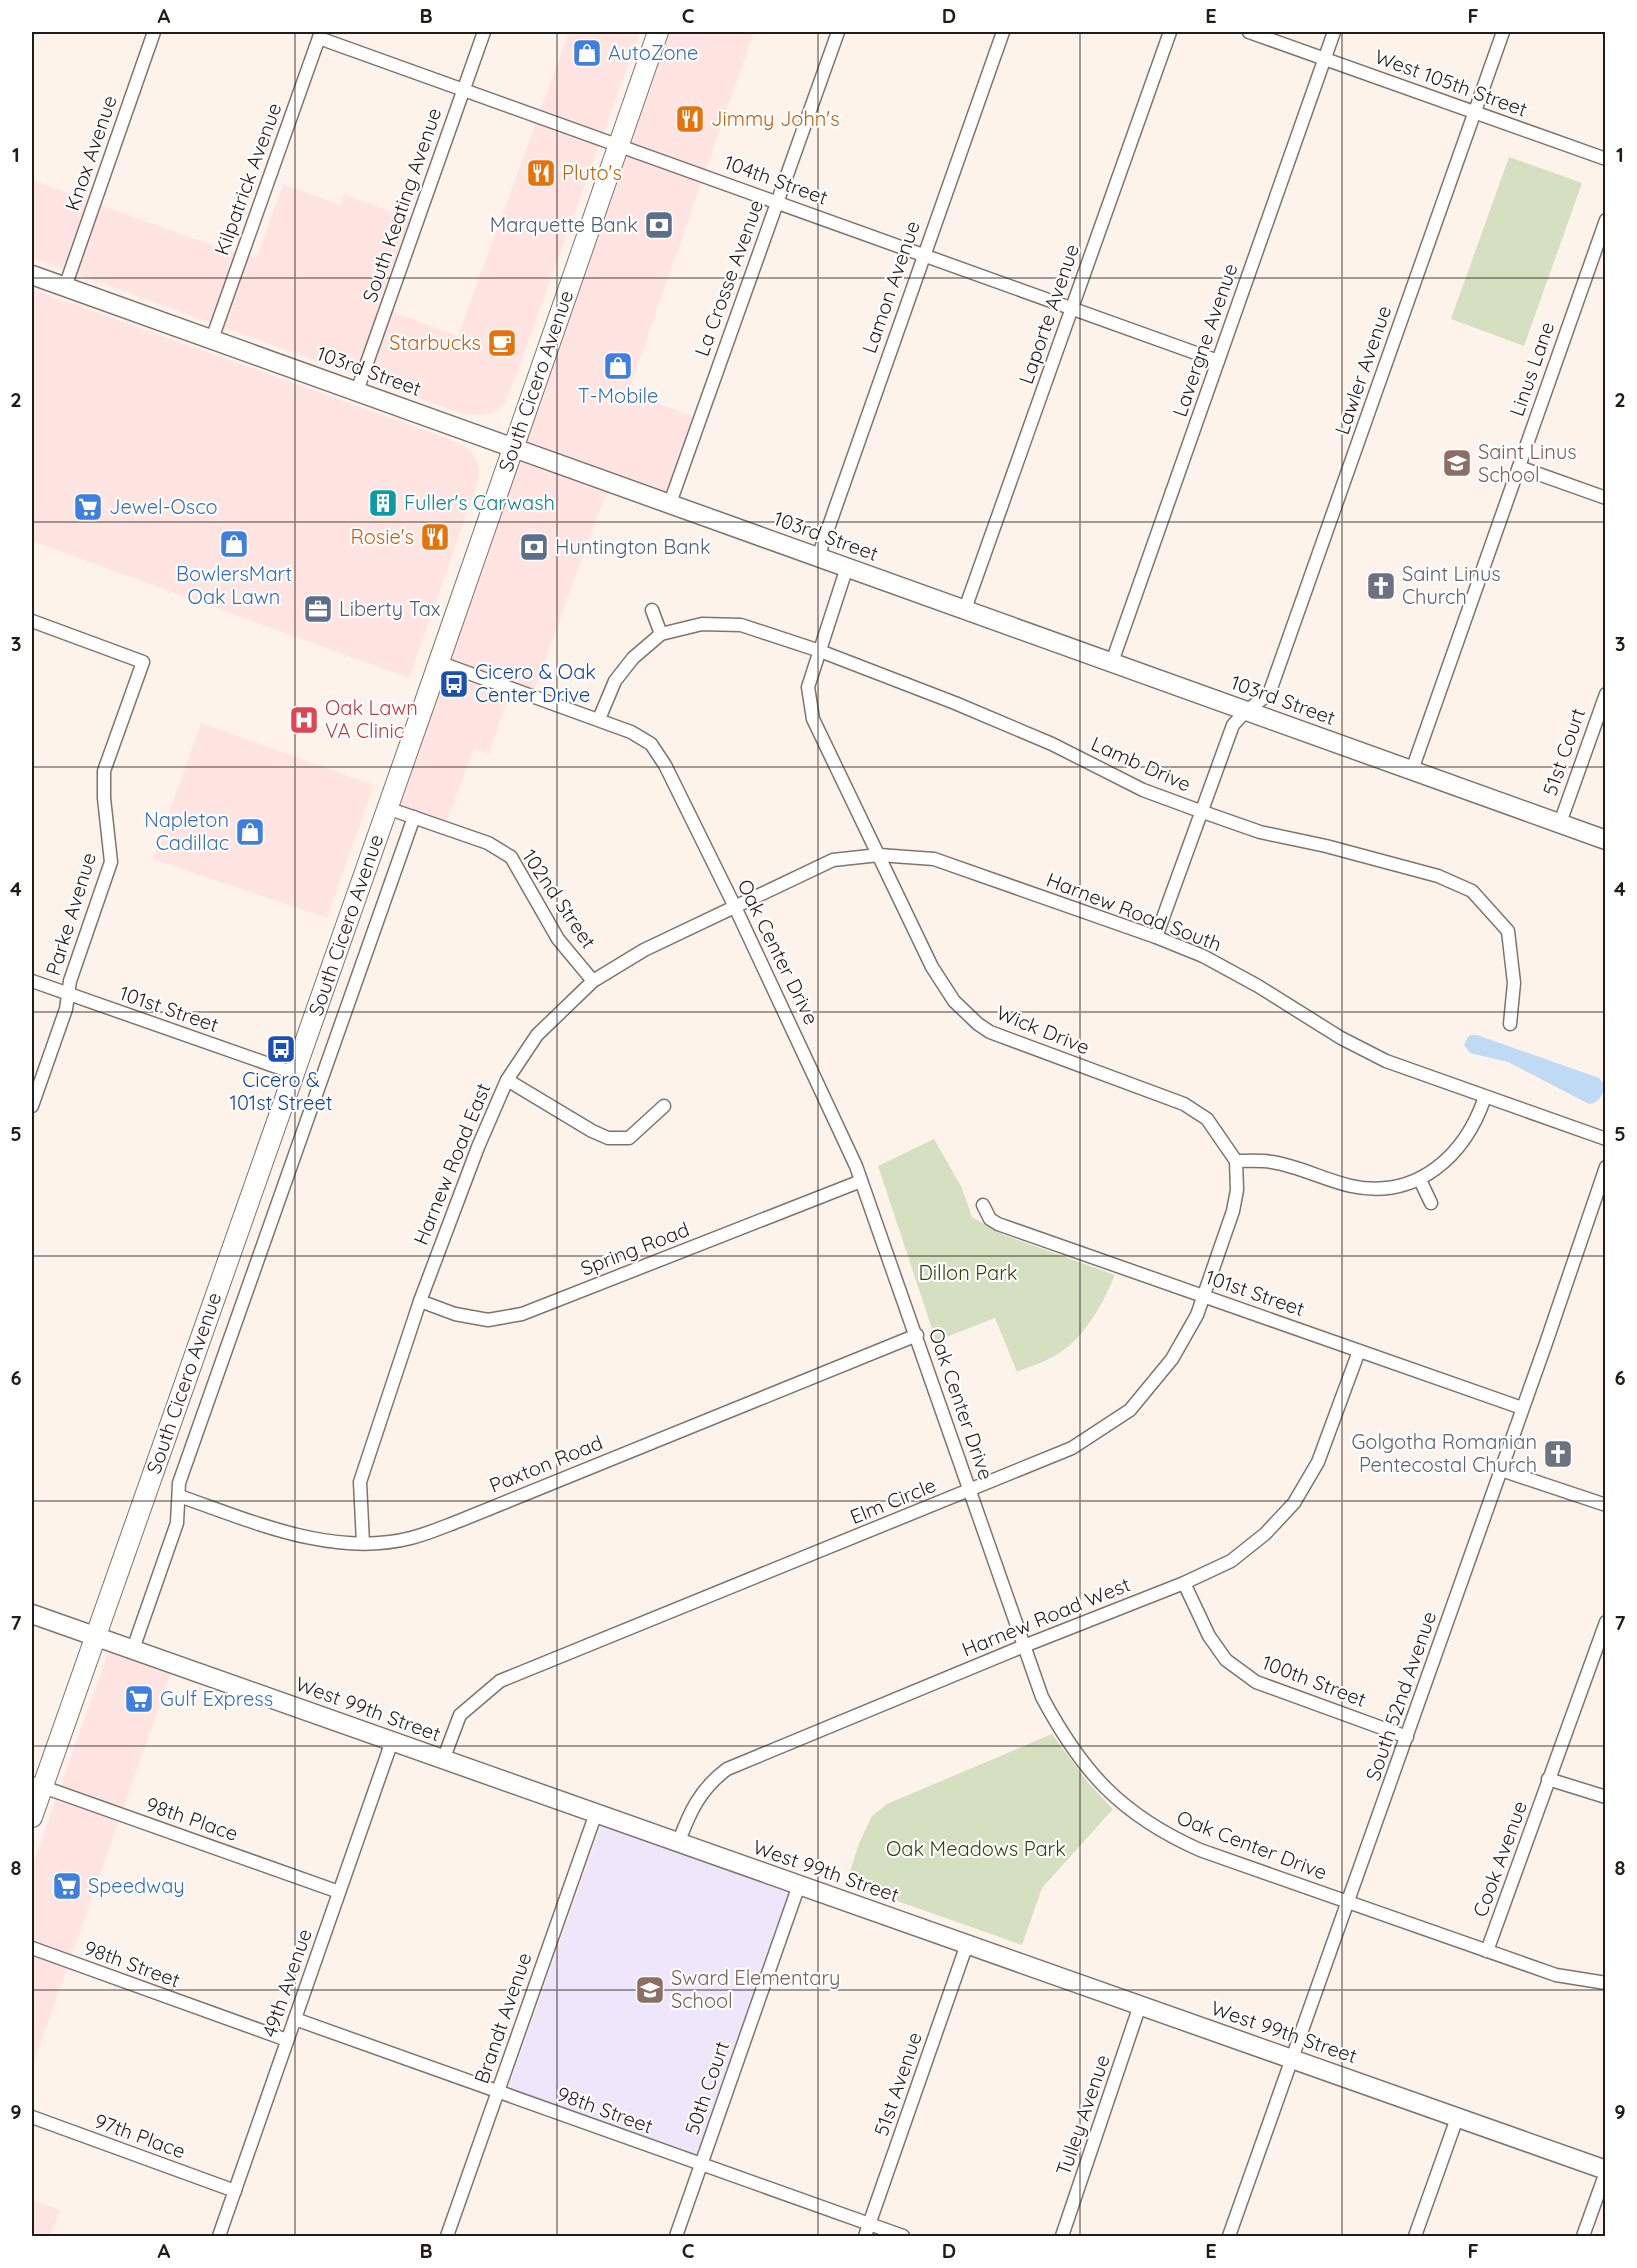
<svg xmlns="http://www.w3.org/2000/svg" width="1637" height="2268" font-family="Quicksand,sans-serif">
<style>
.commercial{fill:#ffe4e1}
.education{fill:#eee7fc}
.green{fill:#d5e0c0}
.water{fill:#bfdaf4}
.lines{fill:none;stroke-linecap:round;stroke-linejoin:round}
.street-casing{stroke:#80746a;stroke-width:15}
.secondary-casing{stroke:#80746a;stroke-width:21}
.primary-casing{stroke:#80746a;stroke-width:22}
.street{stroke:#fff;stroke-width:12}
.secondary{stroke:#fff;stroke-width:18}
.primary{stroke:#fff;stroke-width:20}
.grid{fill:none;stroke:#211c18;stroke-width:1.5;stroke-opacity:0.55}
.labels{text-anchor:middle;stroke-width:4.5;stroke-linejoin:round;paint-order:stroke}
.shop-label{font-size:20px;fill:#366cbe;stroke:#fff;text-anchor:start}
.street-label{font-size:20px;fill:#211c18;stroke:#fff}
.food-label{font-size:20px;fill:#c56008;stroke:#fff;text-anchor:start}
.service-label{font-size:20px;fill:#4e5e75;stroke:#fff;text-anchor:start}
.education-label{font-size:20px;fill:#785e54;stroke:#fff;text-anchor:start}
.culture-label{font-size:20px;fill:#0d838f;stroke:#fff;text-anchor:start}
.worship-label{font-size:20px;fill:#5b616d;stroke:#fff;text-anchor:start}
.transit-label{font-size:20px;fill:#164399;stroke:#fff;text-anchor:start}
.health-label{font-size:20px;fill:#be3a42;stroke:#fff;text-anchor:start}
.park-label{font-size:20px;fill:#34410d;stroke:#fff}
.neatline{fill:none;stroke:#211c18;stroke-width:2}
.grid-label{font-size:20px;text-anchor:middle;font-weight:bold;fill:#211c18}
</style>
<rect width="100%" height="100%" fill="#fef3ea"/>
<g class="commercial">
<path d="M569,32H640L511,389L504,404L493,413L479,415L462,414L32,258V180L225,250L257,258L283,184L340,205L344,194L410,219L377,306L458,336Z"/>
<path d="M658,32H754L628,392L700,419L670,503L613,483L602,504L532,695L511,688L489,754L474,749L444,827L388,808Z"/>
<path d="M32,289L455,441L468,449L476,458L479,470L478,482L409,678L32,541Z"/>
<path d="M201,723L374,785L327,918L153,859Z"/>
<path d="M108,1653H113L171,1673L32,2067V1867Z"/>
<path d="M32,2200L60,2210L50,2236H32Z"/>
</g>
<path class="education" d="M601,1825L790,1892L698,2156L508,2088Z"/>
<g class="green">
<path d="M1509,157L1582,183L1524,346L1451,319Z"/>
<path d="M934,1139L962,1188L972,1217L1004,1235L1115,1275C1103,1303 1087,1334 1061,1352C1048,1361 1031,1366 1017,1372L995,1318L936,1341L878,1166Z"/>
<path d="M1052,1734L1090,1785L1113,1809L1042,1888L1022,1945L846,1883L860,1841L872,1816L887,1804Z"/>
</g>
<path class="water" d="M1471,1035H1477L1599,1078L1603,1083C1605,1093 1600,1103 1589,1104L1508,1062L1470,1053L1464,1045L1468,1037Z"/>
<g class="lines">
<g class="street-casing">
<g id="street">
<path d="M1249,32L1606,159"/>
<path d="M319,38L1218,361"/>
<path d="M65,287L154,32"/>
<path d="M212,339L321,32"/>
<path d="M357,391L484,32"/>
<path d="M1519,467L1606,498"/>
<path d="M670,503L838,32"/>
<path d="M818,557L1003,32"/>
<path d="M847,567L808,687L813,719L932,967L954,1001L978,1024L990,1032L1184,1104L1207,1119L1236,1161C1248,1161 1261,1160 1272,1162C1299,1166 1324,1180 1351,1186C1417,1200 1465,1156 1485,1097"/>
<path d="M965,609L1170,32"/>
<path d="M652,610L661,634"/>
<path d="M32,621L143,662L104,771V798L111,862L70,981L66,1009L32,1106"/>
<path d="M438,662L631,732L651,744L665,765L735,907L856,1166L1042,1697C1082,1772 1121,1815 1200,1850L1556,1975L1606,1983"/>
<path d="M1112,662L1334,32"/>
<path d="M599,719L615,681L633,658L661,634L702,624L741,625L820,651L955,703L1052,744L1143,790L1200,811L1260,832L1326,846L1438,876L1472,891L1508,931L1514,983L1510,1024"/>
<path d="M1412,770L1606,220"/>
<path d="M387,808L488,843L511,857L558,939L593,981"/>
<path d="M1560,823L1606,694"/>
<path d="M1156,937L1233,725L1246,711L1269,694L1503,32"/>
<path d="M32,981L294,1073"/>
<path d="M507,1080L592,1131L608,1138H629L664,1106"/>
<path d="M1420,1180L1431,1203"/>
<path d="M983,1205L990,1219L998,1224L1522,1408"/>
<path d="M420,1301L455,1314L488,1320L522,1314L861,1181"/>
<path d="M1501,1470L1606,1505"/>
<path d="M179,1496C252,1521 332,1558 411,1538C427,1534 443,1527 459,1521L917,1335"/>
<path d="M363,1543L360,1482L420,1301L478,1147L507,1080L537,1035L593,981L644,950L833,860L879,855L934,859L1156,937L1203,956L1258,986L1341,1038L1386,1061L1606,1139"/>
<path d="M1184,1583L1209,1636L1226,1660L1256,1682L1407,1737"/>
<path d="M133,1649L177,1523L179,1483L414,817"/>
<path d="M443,1760L460,1715L500,1681L1072,1448L1130,1410L1172,1359L1197,1315L1233,1211L1237,1190L1236,1161"/>
<path d="M1548,1779L1606,1797"/>
<path d="M32,1783L339,1892"/>
<path d="M678,1844C689,1813 700,1789 727,1769L1024,1646L1184,1583L1231,1561L1265,1534L1294,1503L1318,1462L1359,1351"/>
<path d="M32,1948L287,2040"/>
<path d="M1487,1951L1606,1622"/>
<path d="M295,2019L903,2236"/>
<path d="M32,2117L235,2191"/>
<path d="M219,2236L392,1741"/>
<path d="M447,2236L596,1813"/>
<path d="M676,2236L799,1885"/>
<path d="M865,2236L967,1944"/>
<path d="M1062,2236L1140,2005"/>
<path d="M1229,2236L1545,1346L1606,1167"/>
<path d="M1415,2236L1457,2118"/>
<path d="M1583,2236L1606,2172"/>
</g>
</g>
<g class="secondary-casing">
<g id="secondary">
<path d="M32,275L1606,840"/>
<path d="M32,1614L1606,2170"/>
</g>
</g>
<g class="primary-casing">
<path id="primary" d="M32,1817L427,696L658,32"/>
</g>
<use href="#street" class="street"/>
<use href="#secondary" class="secondary"/>
<use href="#primary" class="primary"/>
</g>
<path class="grid" d="M295,32V2236M557,32V2236M818,32V2236M1080,32V2236M1342,32V2236M32,278H1606M32,522H1606M32,767H1606M32,1012H1606M32,1256H1606M32,1501H1606M32,1746H1606M32,1990H1606"/>
<defs>
<g id="shop-square" transform="scale(1.5)"><rect x="-9" y="-9" width="18" height="18" rx="4" fill="#3f7fe0" stroke="#fff"/><path d="M-5-2.5h2.3a2.7 3.5 0 0 1 5.4 0H5L5.5 6h-11ZM-1.5-2.5h3a1.5 2.3 0 0 0-3 0Z" fill="#fff"/></g>
<g id="restaurant-square" transform="scale(1.5)"><rect x="-9" y="-9" width="18" height="18" rx="4" fill="#e8710a" stroke="#fff"/><path d="M-5-6h1v4h1v-4h1v4h1v-4h1v5L-1.5 .5V6h-2V.5L-5-1ZM5-6V6H3V1.5H1.5Q1.5-4 5-6Z" fill="#fff"/></g>
<g id="bank-square" transform="scale(1.5)"><rect x="-9" y="-9" width="18" height="18" rx="4" fill="#5c6f8a" stroke="#fff"/><path d="M-6-4H6V4H-6ZM0-2.3a2.3 2.3 0 1 0 0 4.6a2.3 2.3 0 1 0 0-4.6Z" fill="#fff"/></g>
<g id="cafe-square" transform="scale(1.5)"><rect x="-9" y="-9" width="18" height="18" rx="4" fill="#e8710a" stroke="#fff"/><path d="M-5.5-4.5H6V0H3Q3 3.5 0 3.5H-2.5Q-5.5 3.5-5.5 0ZM3-3.2v2h1.7v-2ZM-6 4.5H4V6H-6Z" fill="#fff"/></g>
<g id="school-square" transform="scale(1.5)"><rect x="-9" y="-9" width="18" height="18" rx="4" fill="#8d6e63" stroke="#fff"/><path d="M0-5L7-2L0 1L-7-2ZM-4 1L0 2.5L4 1V4Q0 6-4 4Z" fill="#fff"/></g>
<g id="building-square" transform="scale(1.5)"><rect x="-9" y="-9" width="18" height="18" rx="4" fill="#0f9aa8" stroke="#fff"/><path d="M-4-6H4V6H1V3H-1V6H-4ZM-2.5-4.3h1.7v1.8h-1.7ZM.8-4.3h1.7v1.8H.8ZM-2.5-1h1.7V.8h-1.7ZM.8-1h1.7V.8H.8Z" fill="#fff"/></g>
<g id="supermarket-square" transform="scale(1.5)"><rect x="-9" y="-9" width="18" height="18" rx="4" fill="#3f7fe0" stroke="#fff"/><path d="M-6-5.5h2.5l.6 2H6L4.5 2H-2.5L-4.4-4H-6ZM-1.5 3.2a1.3 1.3 0 1 0 .1 0ZM3 3.2a1.3 1.3 0 1 0 .1 0Z" fill="#fff"/></g>
<g id="church-square" transform="scale(1.5)"><rect x="-9" y="-9" width="18" height="18" rx="4" fill="#6b7280" stroke="#fff"/><path d="M-1.2-6h2.4v3.5h3.3v2.4h-3.3V6h-2.4V-.1h-3.3v-2.4h3.3Z" fill="#fff"/></g>
<g id="office-square" transform="scale(1.5)"><rect x="-9" y="-9" width="18" height="18" rx="4" fill="#5c6f8a" stroke="#fff"/><path d="M-6-3h4V-5.5h4V-3h4V5H-6ZM-1-4.5V-3h2v-1.5ZM-6 0V1H6V0Z" fill="#fff"/></g>
<g id="bus-square" transform="scale(1.5)"><rect x="-9" y="-9" width="18" height="18" rx="4" fill="#1a4fb4" stroke="#fff"/><path d="M-5-6H5V4H4V6H2V4H-2V6H-4V4H-5ZM-3.5-4V0h7V-4ZM-3.5 1.2v1.5H-2V1.2ZM2 1.2v1.5H3.5V1.2Z" fill="#fff"/></g>
<g id="hospital-square" transform="scale(1.5)"><rect x="-9" y="-9" width="18" height="18" rx="4" fill="#e0444e" stroke="#fff"/><path d="M-5-5h3v3.5h4V-5h3V5h-3V1.5h-4V5h-3Z" fill="#fff"/></g>
</defs>
<g fill-rule="evenodd">
<use href="#shop-square" x="587" y="53"/>
<use href="#restaurant-square" x="690" y="119"/>
<use href="#restaurant-square" x="541" y="173"/>
<use href="#bank-square" x="659" y="225"/>
<use href="#cafe-square" x="502" y="343"/>
<use href="#shop-square" x="618" y="366"/>
<use href="#school-square" x="1457" y="463"/>
<use href="#building-square" x="383" y="503"/>
<use href="#supermarket-square" x="88" y="507"/>
<use href="#restaurant-square" x="435" y="537"/>
<use href="#shop-square" x="234" y="544"/>
<use href="#bank-square" x="534" y="547"/>
<use href="#church-square" x="1381" y="586"/>
<use href="#office-square" x="318" y="609"/>
<use href="#bus-square" x="454" y="684"/>
<use href="#hospital-square" x="304" y="720"/>
<use href="#shop-square" x="250" y="832"/>
<use href="#bus-square" x="281" y="1049"/>
<use href="#church-square" x="1558" y="1454"/>
<use href="#supermarket-square" x="139" y="1699"/>
<use href="#supermarket-square" x="67" y="1886"/>
<use href="#school-square" x="650" y="1990"/>
</g>
<g class="labels">
<g class="shop-label">
<text x="608" y="60">AutoZone</text>
<text x="618" y="403" text-anchor="middle">T-Mobile</text>
<text x="109" y="514">Jewel-Osco</text>
<text x="234" y="581" text-anchor="middle">BowlersMart<tspan x="234" dy="23">Oak Lawn</tspan></text>
<text x="229" y="827" text-anchor="end">Napleton<tspan x="229" dy="23">Cadillac</tspan></text>
<text x="160" y="1706">Gulf Express</text>
<text x="88" y="1893">Speedway</text>
</g>
<g class="street-label">
<text transform="translate(1451 83) rotate(20)" y="7">West 105th Street</text>
<text transform="translate(91 153) rotate(-71)" y="7">Knox Avenue</text>
<text transform="translate(248 179) rotate(-70)" y="7">Kilpatrick Avenue</text>
<text transform="translate(776 180) rotate(20)" y="7">104th Street</text>
<text transform="translate(402 205) rotate(-71)" y="7">South Keating Avenue</text>
<text transform="translate(729 278) rotate(-70)" y="7">La Crosse Avenue</text>
<text transform="translate(891 287) rotate(-71)" y="7">Lamon Avenue</text>
<text transform="translate(1049 314) rotate(-71)" y="7">Laporte Avenue</text>
<text transform="translate(1205 340) rotate(-71)" y="7">Lavergne Avenue</text>
<text transform="translate(1532 369) rotate(-71)" y="7">Linus Lane</text>
<text transform="translate(1363 370) rotate(-71)" y="7">Lawler Avenue</text>
<text transform="translate(369 371) rotate(20)" y="7">103rd Street</text>
<text transform="translate(536 381) rotate(-71)" y="7">South Cicero Avenue</text>
<text transform="translate(826 536) rotate(20)" y="7">103rd Street</text>
<text transform="translate(1283 700) rotate(20)" y="7">103rd Street</text>
<text transform="translate(1564 752) rotate(-71)" y="7">51st Court</text>
<text transform="translate(1141 764) rotate(24)" y="7">Lamb Drive</text>
<text transform="translate(559 899) rotate(56)" y="7">102nd Street</text>
<text transform="translate(1134 912) rotate(21)" y="7">Harnew Road South</text>
<text transform="translate(71 914) rotate(-73)" y="7">Parke Avenue</text>
<text transform="translate(346 925) rotate(-71)" y="7">South Cicero Avenue</text>
<text transform="translate(778 952) rotate(64)" y="7">Oak Center Drive</text>
<text transform="translate(169 1009) rotate(19)" y="7">101st Street</text>
<text transform="translate(1043 1030) rotate(22)" y="7">Wick Drive</text>
<text transform="translate(452 1164) rotate(-68)" y="7">Harnew Road East</text>
<text transform="translate(635 1249) rotate(-21)" y="7">Spring Road</text>
<text transform="translate(1255 1293) rotate(19)" y="7">101st Street</text>
<text transform="translate(184 1383) rotate(-71)" y="7">South Cicero Avenue</text>
<text transform="translate(961 1404) rotate(71)" y="7">Oak Center Drive</text>
<text transform="translate(546 1464) rotate(-22)" y="7">Paxton Road</text>
<text transform="translate(893 1501) rotate(-22)" y="7">Elm Circle</text>
<text transform="translate(1046 1617) rotate(-22)" y="7">Harnew Road West</text>
<text transform="translate(1314 1681) rotate(21)" y="7">100th Street</text>
<text transform="translate(1401 1696) rotate(-71)" y="7">South 52nd Avenue</text>
<text transform="translate(368 1709) rotate(20)" y="7">West 99th Street</text>
<text transform="translate(192 1819) rotate(19)" y="7">98th Place</text>
<text transform="translate(1252 1845) rotate(21)" y="7">Oak Center Drive</text>
<text transform="translate(1500 1859) rotate(-70)" y="7">Cook Avenue</text>
<text transform="translate(826 1871) rotate(19)" y="7">West 99th Street</text>
<text transform="translate(132 1964) rotate(20)" y="7">98th Street</text>
<text transform="translate(287 1983) rotate(-71)" y="7">49th Avenue</text>
<text transform="translate(503 2018) rotate(-71)" y="7">Brandt Avenue</text>
<text transform="translate(1284 2032) rotate(19)" y="7">West 99th Street</text>
<text transform="translate(898 2084) rotate(-71)" y="7">51st Avenue</text>
<text transform="translate(707 2088) rotate(-71)" y="7">50th Court</text>
<text transform="translate(605 2110) rotate(20)" y="7">98th Street</text>
<text transform="translate(1083 2115) rotate(-71)" y="7">Tulley Avenue</text>
<text transform="translate(140 2136) rotate(20)" y="7">97th Place</text>
</g>
<g class="food-label">
<text x="711" y="126">Jimmy John's</text>
<text x="562" y="180">Pluto's</text>
<text x="481" y="350" text-anchor="end">Starbucks</text>
<text x="414" y="544" text-anchor="end">Rosie's</text>
</g>
<g class="service-label">
<text x="638" y="232" text-anchor="end">Marquette Bank</text>
<text x="555" y="554">Huntington Bank</text>
<text x="339" y="616">Liberty Tax</text>
</g>
<g class="education-label">
<text x="1478" y="459">Saint Linus<tspan x="1478" dy="23">School</tspan></text>
<text x="671" y="1985">Sward Elementary<tspan x="671" dy="23">School</tspan></text>
</g>
<g class="culture-label">
<text x="404" y="510">Fuller's Carwash</text>
</g>
<g class="worship-label">
<text x="1402" y="581">Saint Linus<tspan x="1402" dy="23">Church</tspan></text>
<text x="1537" y="1449" text-anchor="end">Golgotha Romanian<tspan x="1537" dy="23">Pentecostal Church</tspan></text>
</g>
<g class="transit-label">
<text x="475" y="679">Cicero &amp; Oak<tspan x="475" dy="23">Center Drive</tspan></text>
<text x="281" y="1087" text-anchor="middle">Cicero &amp;<tspan x="281" dy="23">101st Street</tspan></text>
</g>
<g class="health-label">
<text x="325" y="715">Oak Lawn<tspan x="325" dy="23">VA Clinic</tspan></text>
</g>
<g class="park-label">
<text x="968" y="1280">Dillon Park</text>
<text x="976" y="1856">Oak Meadows Park</text>
</g>
</g>
<rect width="1637" height="2268" fill="none" stroke="#ffffff" stroke-width="66"/>
<rect x="33" y="33" width="1571" height="2202" class="neatline"/>
<g class="grid-label">
<text x="164" y="23">A</text>
<text x="426" y="23">B</text>
<text x="688" y="23">C</text>
<text x="949" y="23">D</text>
<text x="1211" y="23">E</text>
<text x="1473" y="23">F</text>
<text x="16" y="162">1</text>
<text x="1620" y="162">1</text>
<text x="16" y="407">2</text>
<text x="1620" y="407">2</text>
<text x="16" y="651">3</text>
<text x="1620" y="651">3</text>
<text x="16" y="896">4</text>
<text x="1620" y="896">4</text>
<text x="16" y="1141">5</text>
<text x="1620" y="1141">5</text>
<text x="16" y="1385">6</text>
<text x="1620" y="1385">6</text>
<text x="16" y="1630">7</text>
<text x="1620" y="1630">7</text>
<text x="16" y="1875">8</text>
<text x="1620" y="1875">8</text>
<text x="16" y="2119">9</text>
<text x="1620" y="2119">9</text>
<text x="164" y="2258">A</text>
<text x="426" y="2258">B</text>
<text x="688" y="2258">C</text>
<text x="949" y="2258">D</text>
<text x="1211" y="2258">E</text>
<text x="1473" y="2258">F</text>
</g>
</svg>
